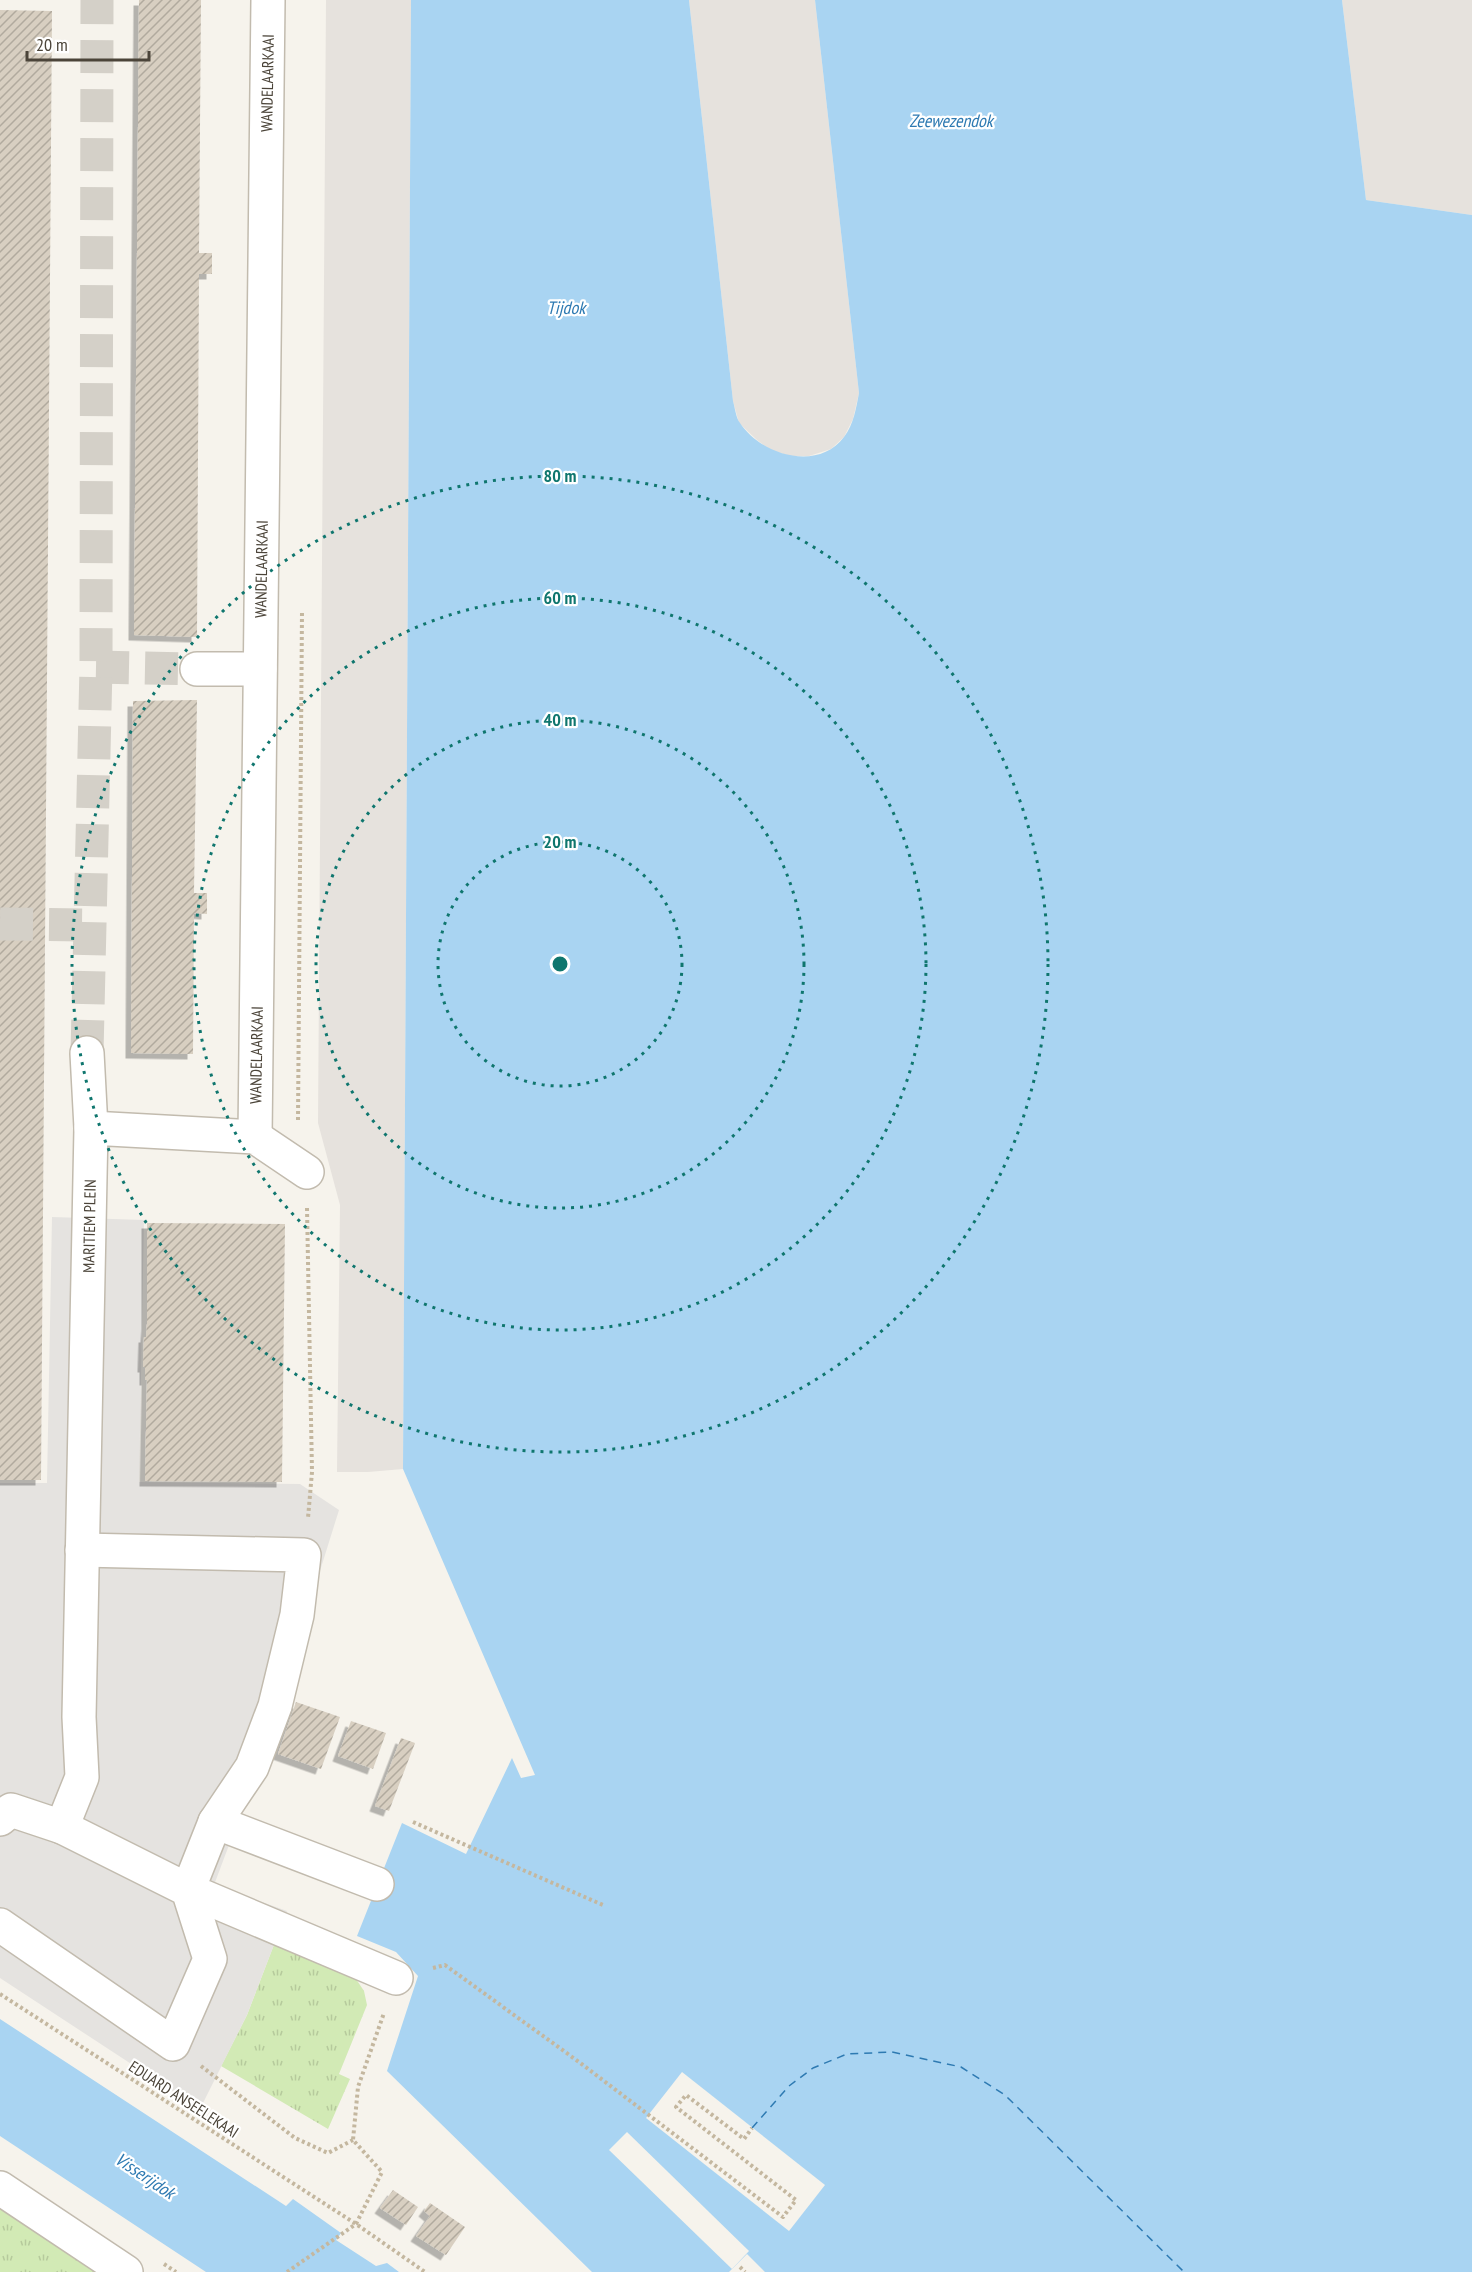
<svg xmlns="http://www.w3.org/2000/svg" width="1472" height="2272" font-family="'PT Sans Narrow',sans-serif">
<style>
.industrial{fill:#e6e2dd}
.grass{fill:url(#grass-tufts)}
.parking{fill:#e5e3e0}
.water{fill:#a9d4f2}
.pier{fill:#f6f3ec}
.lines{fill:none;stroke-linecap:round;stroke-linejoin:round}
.ferry{stroke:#2e7ab2;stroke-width:1.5;stroke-dasharray:8 6;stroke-linecap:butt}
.building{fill:url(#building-hatch);filter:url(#shadow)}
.minor-tunnel{stroke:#d4d0c8;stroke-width:33;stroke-dasharray:33 16;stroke-linecap:butt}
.minor-casing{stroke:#c2bbae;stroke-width:36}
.path{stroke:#c4b79f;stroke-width:4;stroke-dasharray:3 3;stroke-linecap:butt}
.minor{stroke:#fff;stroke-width:33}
.ring{fill:none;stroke:#0f766e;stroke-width:3;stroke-dasharray:3 6}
.labels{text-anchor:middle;stroke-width:4.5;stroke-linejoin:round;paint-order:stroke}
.street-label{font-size:16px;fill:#4b4439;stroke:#fff}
.water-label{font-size:18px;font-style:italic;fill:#2e7ab2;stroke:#fff}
.centre{fill:#0f766e;stroke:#fff;stroke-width:3}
.ring-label{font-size:18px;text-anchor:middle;font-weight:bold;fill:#0f766e;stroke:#fff;stroke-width:4.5;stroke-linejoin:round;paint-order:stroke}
</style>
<defs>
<pattern id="grass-tufts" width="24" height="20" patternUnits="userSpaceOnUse" patternTransform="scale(1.5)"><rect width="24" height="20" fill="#d2eab5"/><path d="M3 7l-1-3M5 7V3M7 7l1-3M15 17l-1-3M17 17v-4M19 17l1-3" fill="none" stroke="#b6ca9c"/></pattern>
<pattern id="building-hatch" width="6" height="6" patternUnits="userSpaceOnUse" patternTransform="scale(1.5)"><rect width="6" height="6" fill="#d8cfc1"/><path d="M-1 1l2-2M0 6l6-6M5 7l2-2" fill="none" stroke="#b1aa9e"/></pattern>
<filter id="shadow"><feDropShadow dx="-5.5" dy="5.5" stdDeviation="0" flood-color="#0004"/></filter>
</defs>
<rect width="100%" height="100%" fill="#f6f3ec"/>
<g class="industrial">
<path d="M326,0H411L403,1469L368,1472H337L340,1205L318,1123Z"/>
<path d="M689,0H815L859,393L853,419L844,437L831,449L809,456H791L772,451L757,440L739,423L733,401Z"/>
<path d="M1342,0H1472V215L1366,200Z"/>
</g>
<g class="grass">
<path d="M275,1942L352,1973L364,1991L367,2005L339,2074L350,2079L328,2129L221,2066L247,2015Z"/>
<path d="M0,2207L98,2272H0Z"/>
</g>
<path class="parking" d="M52,1217L144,1220L139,1482L300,1484L339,1510L261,1760L214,1885L287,1911L247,2015L200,2109L0,1978V1483H47Z"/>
<g class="water">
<path d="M411,0H689L733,401C735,408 736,418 740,423C761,455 818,472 844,437C854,424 856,408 859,393L815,0H1342L1366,200L1472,215V2272H765L747,2254L729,2272H592L387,2071L418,1976L396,1952L357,1936L402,1823L466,1854L512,1758L521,1778L535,1775L403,1469Z"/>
<path d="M0,2019L286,2206L293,2199L341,2233L336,2240L376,2266L387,2263L399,2272H206L0,2136Z"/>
</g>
<g class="pier">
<path d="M682,2072L825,2185L789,2231L646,2118Z"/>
<path d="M627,2132L749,2251L732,2269L609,2150Z"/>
</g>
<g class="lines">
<path class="ferry" d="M752,2128L789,2086L813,2068L847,2054L892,2052L961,2067L1005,2095L1184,2272"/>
</g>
<g class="building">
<path d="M139,0H201L199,253H212V274H199L197,637L134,635Z"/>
<path d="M0,10L52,11L41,1480H0Z"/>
<path d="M197,700L194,893H207V914L194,913L193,1054L131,1053L133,701Z"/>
<path d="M147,1223L285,1224L282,1482L145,1481L147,1380H145V1367H143L144,1337H146L147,1324Z"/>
<path d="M296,1702L340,1717L321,1769L278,1754Z"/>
<path d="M351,1721L386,1733L373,1769L338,1756Z"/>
<path d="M401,1738L415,1743L389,1811L375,1806Z"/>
<path d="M393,2190L418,2207L406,2225L380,2208Z"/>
<path d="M430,2203L465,2227L446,2255L416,2236L430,2216L424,2211Z"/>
</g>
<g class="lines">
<g class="minor-tunnel">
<path d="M96,667L197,669"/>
<path d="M0,924L89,925"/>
<path d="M87,1053L96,667L97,0"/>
</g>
<g class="minor-casing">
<g id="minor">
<path d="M197,669H260"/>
<path d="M87,1053L91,1128"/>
<path d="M255,1137L268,0"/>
<path d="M82,1550L304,1555L297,1615L275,1706L252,1767L215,1822L188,1890L396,1978"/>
<path d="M0,1819L11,1810L62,1827L188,1890L210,1959L173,2044L0,1925"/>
<path d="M215,1822L377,1884"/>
<path d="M62,1827L82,1777L79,1717L91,1128L255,1137L307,1172"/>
<path d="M0,2188L126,2272"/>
</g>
</g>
<g class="path">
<path d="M298,1120L302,612"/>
<path d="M307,1208L312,1472L308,1518"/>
<path d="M413,1822L603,1905"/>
<path d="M433,1968L445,1965L579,2062L783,2217L796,2200L676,2107L686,2095L744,2139L752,2128"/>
<path d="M0,1994L356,2224L425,2272"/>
<path d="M201,2066L295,2138L328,2153L353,2140"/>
<path d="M164,2264L176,2272"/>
<path d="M740,2267L745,2272"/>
<path d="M287,2272L356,2224L382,2172L353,2140L358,2087L384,2013"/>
</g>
<use href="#minor" class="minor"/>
</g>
<g class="ring">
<circle cx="560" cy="964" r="122"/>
<circle cx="560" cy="964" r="244"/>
<circle cx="560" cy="964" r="366"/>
<circle cx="560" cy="964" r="488"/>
</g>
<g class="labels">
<g class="street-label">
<text transform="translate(267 83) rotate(-89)" y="6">WANDELAARKAAI</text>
<text transform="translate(261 569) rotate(-89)" y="6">WANDELAARKAAI</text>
<text transform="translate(256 1055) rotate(-89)" y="6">WANDELAARKAAI</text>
<text transform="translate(89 1226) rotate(-89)" y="6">MARITIEM PLEIN</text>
<text transform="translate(184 2099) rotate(33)" y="6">EDUARD ANSEELEKAAI</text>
</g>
<g class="water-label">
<text x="951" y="127">Zeewezendok</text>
<text x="566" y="314">Tijdok</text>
<text transform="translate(145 2176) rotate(34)" y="6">Visserijdok</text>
</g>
</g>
<circle cx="560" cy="964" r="9" class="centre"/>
<g class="ring-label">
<text x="560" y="482">80 m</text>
<text x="560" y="604">60 m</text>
<text x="560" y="726">40 m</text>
<text x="560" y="848">20 m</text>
</g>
<path d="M27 51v9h122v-9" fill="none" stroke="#4b4439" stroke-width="3"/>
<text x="36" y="51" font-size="18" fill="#4b4439" stroke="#ffffff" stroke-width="4.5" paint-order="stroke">20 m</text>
</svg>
